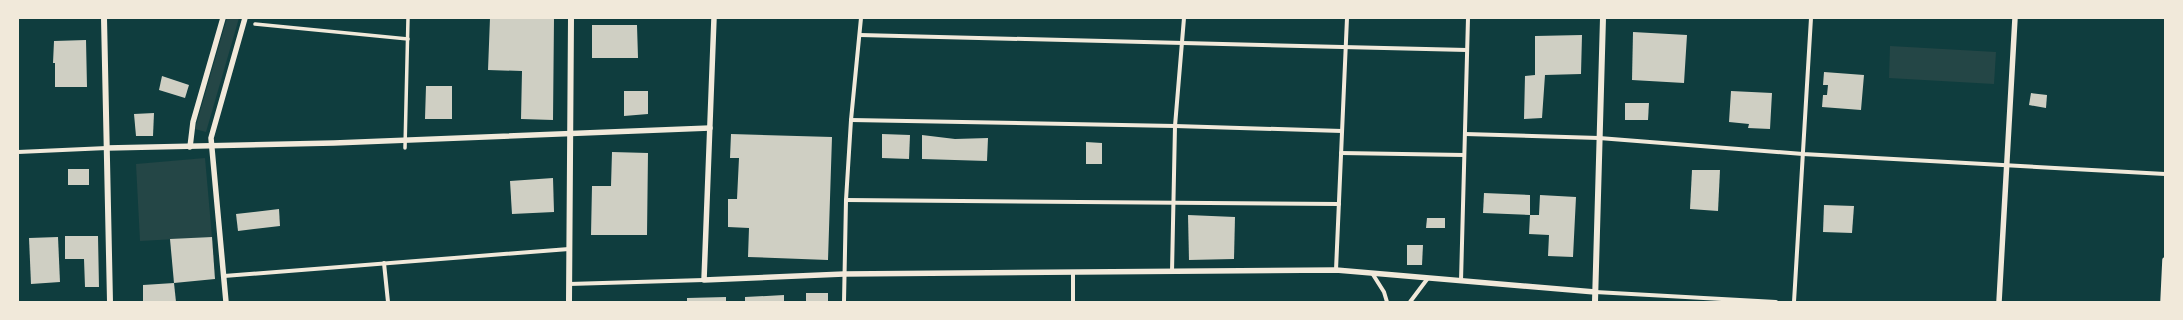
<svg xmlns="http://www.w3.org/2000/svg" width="2183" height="320" font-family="'Noto Sans',sans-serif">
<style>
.green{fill:#244646}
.building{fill:#cfcfc3}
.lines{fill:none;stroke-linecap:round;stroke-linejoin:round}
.pedestrian{stroke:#f1e9da;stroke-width:3.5}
.minor{stroke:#f1e9da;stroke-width:4}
.tertiary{stroke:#f1e9da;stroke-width:5.5}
.secondary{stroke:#f1e9da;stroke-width:6}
</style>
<rect width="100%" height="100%" fill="#0f3d3e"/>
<g class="green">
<path d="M227,18H239L206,132L195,129Z"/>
<path d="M1890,46L1996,52L1994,84L1889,78Z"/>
<path d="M205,158L212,237L140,241L136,164Z"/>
</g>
<g class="building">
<path d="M490,18H554L553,120L521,119L522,71L488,70Z"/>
<path d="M592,25H637L638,58H592Z"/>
<path d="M1633,32L1687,35L1684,83L1632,80Z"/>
<path d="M1582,35L1581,74L1545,75L1542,118L1524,119L1525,76L1535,75V36Z"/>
<path d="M86,40L87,87H55V63H53L54,41Z"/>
<path d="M1824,72L1864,75L1861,110L1822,107L1823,95H1827L1828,85H1823Z"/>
<path d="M162,76L189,85L185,98L159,90Z"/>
<path d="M426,86H452V119H425Z"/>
<path d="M624,91H648V114L624,116Z"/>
<path d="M1731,91L1772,93L1770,129L1748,128L1749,124L1729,122Z"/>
<path d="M2031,93L2047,95L2046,108L2029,105Z"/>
<path d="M1625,103H1649L1648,120H1625Z"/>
<path d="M154,113L153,136H136L134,114Z"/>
<path d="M731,134L832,137L828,260L748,257L749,228L728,227V199H737L739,158H730Z"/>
<path d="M882,134L910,135L909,159L882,158Z"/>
<path d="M922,135L955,139L988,138L987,161L922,159Z"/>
<path d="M1086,142L1102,143V164H1086Z"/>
<path d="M612,152L648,153L647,235H591L592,186H611Z"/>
<rect x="68" y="169" width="21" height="16"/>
<path d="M1692,170H1720L1718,211L1690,209Z"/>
<path d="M553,178L554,212L512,214L510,181Z"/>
<path d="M1484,193L1530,195V215L1483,213Z"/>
<path d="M1540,195L1576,197L1573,257L1548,256L1549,235L1529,234L1530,215H1539Z"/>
<path d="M1824,205L1854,206L1852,233L1823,232Z"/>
<path d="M279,209L280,226L238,231L236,214Z"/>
<path d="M1188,215L1235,217L1234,259L1189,260Z"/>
<path d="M1427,218H1445V228H1426Z"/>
<path d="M65,236H98L99,287H85L84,259H65Z"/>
<path d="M58,237L60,282L31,284L29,238Z"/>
<path d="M212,237L215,279L174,283L170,239Z"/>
<path d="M1407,245H1423L1422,265H1407Z"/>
<path d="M174,283L176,302H143V285Z"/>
<rect x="806" y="293" width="22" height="9"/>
<path d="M784,295V302H745V297Z"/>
<path d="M726,297V302H687V298Z"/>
</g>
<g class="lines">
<g class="pedestrian">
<path d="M255,24L408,39"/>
<path d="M405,148L408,18"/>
</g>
<g class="minor">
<path d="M860,35L1467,50"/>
<path d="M851,120L1175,126L1342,131"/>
<path d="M1465,134L1599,138L1803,154L2165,174"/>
<path d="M18,152L107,148"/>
<path d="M1341,153L1464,155"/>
<path d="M846,200L1339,204"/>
<path d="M384,263L388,302"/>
<path d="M1336,270L1347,18"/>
<path d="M1172,272L1175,126L1184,18"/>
<path d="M1073,273V302"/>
<path d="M1372,273L1384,292L1387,302"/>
<path d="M224,276L569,249"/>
<path d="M1461,281L1468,18"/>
<path d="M569,284L704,280"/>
<path d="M1595,292L1776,302"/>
<path d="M844,302L846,200L851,120L861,18"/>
<path d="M1410,302L1428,278"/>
<path d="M1794,302L1811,18"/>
</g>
<g class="tertiary">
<path d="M714,18L704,280L844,274L1336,270L1595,292"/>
<path d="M190,147L193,122L223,18"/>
<path d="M107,148L334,143L710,128"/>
<path d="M226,302L211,138L245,18"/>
<path d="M1999,302L2015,18"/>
<path d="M2163,302L2165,260"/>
</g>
<g class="secondary">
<path d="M104,18L110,302"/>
<path d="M569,302L571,18"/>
<path d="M1595,302L1603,18"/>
</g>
</g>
<rect width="2183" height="320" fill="none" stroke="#f1e9da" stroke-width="38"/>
</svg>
